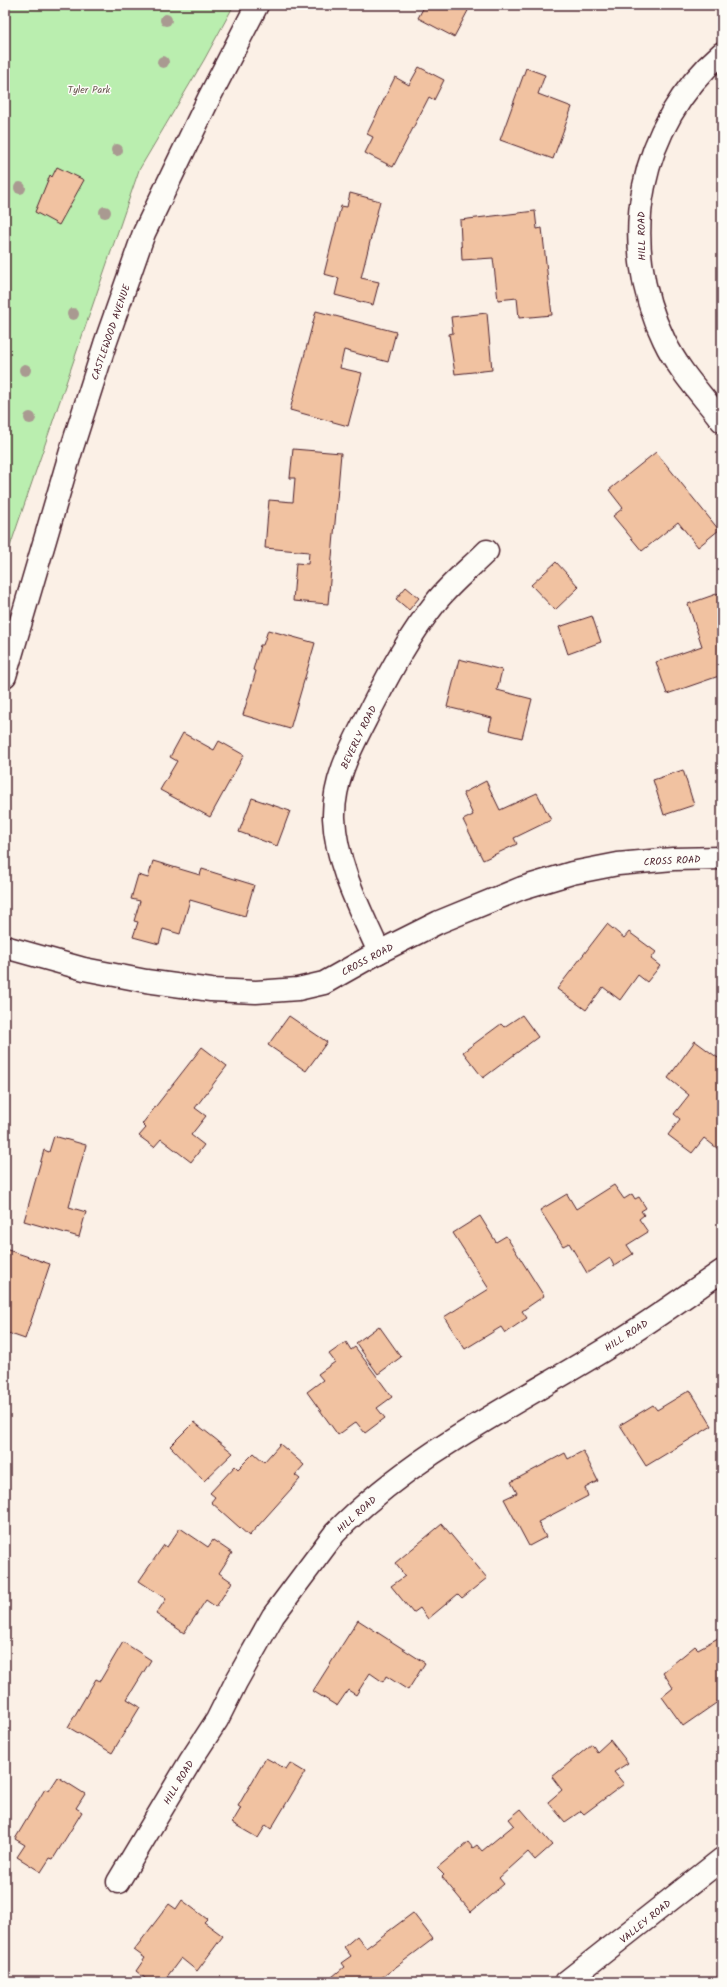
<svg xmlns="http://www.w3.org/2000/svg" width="727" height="1987" font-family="Kalam,sans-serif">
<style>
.green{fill:#baeeaf;stroke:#82866d}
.building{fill:#f1c2a1;stroke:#4a1f2b}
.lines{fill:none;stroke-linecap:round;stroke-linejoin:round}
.street-casing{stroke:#4a1f2b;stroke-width:25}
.secondary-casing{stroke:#4a1f2b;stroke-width:25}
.street{stroke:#fdfcf7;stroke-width:22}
.secondary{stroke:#fdfcf7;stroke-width:22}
.tree{fill:#a99a91}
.labels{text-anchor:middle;stroke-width:3;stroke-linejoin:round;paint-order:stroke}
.park-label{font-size:10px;fill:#66534c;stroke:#fdfcf7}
.street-label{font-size:10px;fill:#4a1f2b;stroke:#fdfcf7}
</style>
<rect width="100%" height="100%" fill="#fbf0e6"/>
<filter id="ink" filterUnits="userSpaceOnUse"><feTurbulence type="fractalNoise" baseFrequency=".025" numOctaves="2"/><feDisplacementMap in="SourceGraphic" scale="8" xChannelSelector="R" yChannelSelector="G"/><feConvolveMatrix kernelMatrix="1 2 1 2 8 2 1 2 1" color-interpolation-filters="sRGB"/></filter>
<g filter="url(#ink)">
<path class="green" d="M5,5H234L204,60L139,170L5,561Z"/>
<g class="building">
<path d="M425,5H471L454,37L418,18Z"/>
<path d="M419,67L444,80L434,100L429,97L393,167L365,153L373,137L367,134L395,77L409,85Z"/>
<path d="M526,68L545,75L538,94L572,107L553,159L500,140Z"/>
<path d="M57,167L84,180L59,225L35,212L50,175L52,177Z"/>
<path d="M350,193L380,201L361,278L379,282L373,305L335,295L339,278L324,274L341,206L347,207Z"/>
<path d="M535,211L537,229L542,228L552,315L519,318L517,298L498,300L493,258L462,260L460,220Z"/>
<path d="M316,311L396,332L388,362L344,350L340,368L362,373L348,426L290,410Z"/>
<path d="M487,313L492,370L455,374L449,334L453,333L451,317Z"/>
<path d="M293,449L341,453L328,604L293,601L296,563L308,564L309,552L265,548L269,500L293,502L295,478H290Z"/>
<path d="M656,452L719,530L698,547L678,522L642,551L613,516L623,508L609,490Z"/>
<path d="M556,562L579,587L555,610L531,585Z"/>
<path d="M406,587L419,598L409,610L396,599Z"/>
<path d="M722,592V675L667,694L656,662L702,646L688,604Z"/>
<path d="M592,616L601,642L568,654L559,627Z"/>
<path d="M268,630L315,643L290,729L243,715L256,671L253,670L260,645H263Z"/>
<path d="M459,659L502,670L497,690L532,699L522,738L489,730L492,718L447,707Z"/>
<path d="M183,733L214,750L219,741L244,755L210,817L160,790L177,761L170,757Z"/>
<path d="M683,770L694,805L664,815L653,780Z"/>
<path d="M486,781L500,810L537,793L551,820L514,838L517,844L483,860L463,820L473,815L463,793Z"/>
<path d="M252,798L290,811L277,846L239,832Z"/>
<path d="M153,861L200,875L202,869L254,885L245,916L190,900L180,934L163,929L159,944L133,937L138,922L134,921L140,901L131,899L138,875L148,878Z"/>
<path d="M607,924L624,938L629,932L656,952L651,959L660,966L647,982L638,975L620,1000L603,987L586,1010L557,989Z"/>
<path d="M522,1015L538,1037L483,1078L463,1052L501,1024L504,1027Z"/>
<path d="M289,1016L327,1042L306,1071L268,1045Z"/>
<path d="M695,1041L718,1058L722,1053V1152L704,1138L692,1153L668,1135L680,1119L674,1114L689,1095L668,1078Z"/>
<path d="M202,1047L227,1066L195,1108L206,1116L191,1135L204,1145L191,1162L161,1139L154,1147L139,1136L146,1128L142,1124Z"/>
<path d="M54,1136L86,1145L69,1207L86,1212L79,1237L24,1221L44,1150L49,1152Z"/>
<path d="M614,1185L624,1199L632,1194L635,1199L639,1197L646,1208L641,1211L644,1215L639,1219L648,1232L627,1245L633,1254L614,1266L610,1258L587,1273L569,1243L563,1246L540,1210L567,1194L576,1209Z"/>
<path d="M480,1216L496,1242L506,1236L544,1296L522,1311L527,1318L505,1333L501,1327L465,1349L444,1317L489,1289L453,1233Z"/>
<path d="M5,1249L50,1264L25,1339L5,1332Z"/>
<path d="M379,1326L401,1357L378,1374L356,1343Z"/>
<path d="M346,1342L351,1350L355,1347L392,1397L377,1408L385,1418L365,1433L356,1422L338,1435L307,1392L323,1380L318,1374L335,1362L329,1354Z"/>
<path d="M690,1390L712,1426L646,1466L620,1425L653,1405L657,1410Z"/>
<path d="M194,1422L233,1453L204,1481L170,1446Z"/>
<path d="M280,1444L304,1465L295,1475L300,1479L249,1536L211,1502L215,1497L210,1493L235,1466L238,1469L254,1453L264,1462Z"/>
<path d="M583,1451L598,1481L585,1488L588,1496L538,1522L546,1537L529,1546L504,1499L517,1493L511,1482L565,1453L568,1459Z"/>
<path d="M442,1524L487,1578L462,1598L458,1594L428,1619L420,1608L413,1613L391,1586L405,1576L395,1563Z"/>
<path d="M180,1528L208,1547L213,1540L232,1553L219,1573L232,1582L216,1607L206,1600L184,1633L156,1614L166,1599L139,1581L164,1545L167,1547Z"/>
<path d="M358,1620L425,1663L408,1690L386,1676L383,1682L370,1673L356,1695L348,1690L337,1706L313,1691Z"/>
<path d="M718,1638L722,1644V1699L683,1726L662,1697L673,1688L663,1672L695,1646L698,1649Z"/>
<path d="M123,1642L151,1660L127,1699L140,1707L112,1753L68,1727L96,1679L100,1681Z"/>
<path d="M610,1740L628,1763L614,1772L624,1784L584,1814L581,1811L565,1822L548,1802L562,1790L552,1777L592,1744L597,1752Z"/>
<path d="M266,1758L286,1769L290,1763L305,1772L271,1829L266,1825L258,1838L232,1823L241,1808L238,1806Z"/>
<path d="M58,1777L85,1794L76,1808L82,1812L53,1859L50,1858L41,1872L17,1857L25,1845L15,1839L45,1789L49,1791Z"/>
<path d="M521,1809L552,1845L535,1860L528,1852L499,1878L504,1884L471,1912L442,1877L444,1875L437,1868L468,1842L473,1848L477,1845L482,1851L514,1825L509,1819Z"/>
<path d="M182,1900L207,1919L204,1922L223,1936L197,1971L181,1958L163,1982H150L136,1971L145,1958L134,1950L169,1904L176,1909Z"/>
<path d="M413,1913L433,1939L376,1982H335L332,1977L344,1967L341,1963L351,1956L344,1947L357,1936L366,1948Z"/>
</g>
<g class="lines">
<g class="street-casing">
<g id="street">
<path d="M722,53C639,125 616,241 664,340C678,370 702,395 722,421"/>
<path d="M5,947L84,969L146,981L211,990L256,992L298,989L324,983L379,952L439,922L522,888L572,873L618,864L673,859L722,858"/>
<path d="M379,952C360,909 336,865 334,818C333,776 355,741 373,705C392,668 410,635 436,602C450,584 470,568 487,551"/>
<path d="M118,1882L191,1760L217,1720L236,1682L273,1616L335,1533C415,1451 521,1402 617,1342C653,1320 687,1295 722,1271"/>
<path d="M566,1982L722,1859"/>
</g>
</g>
<g class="secondary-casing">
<path id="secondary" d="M5,676L71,451L105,344L144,233L210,96L257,5"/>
</g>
<use href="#street" class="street"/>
<use href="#secondary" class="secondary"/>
</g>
<g class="tree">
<circle cx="166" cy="20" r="6"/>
<circle cx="163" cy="62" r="6"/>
<circle cx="117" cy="150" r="6"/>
<circle cx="20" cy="188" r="6"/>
<circle cx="105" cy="212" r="6"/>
<circle cx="73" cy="314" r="6"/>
<circle cx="25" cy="370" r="6"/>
<circle cx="30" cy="418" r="6"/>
</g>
</g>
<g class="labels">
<g class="park-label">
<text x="89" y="93">Tyler Park</text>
</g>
<g class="street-label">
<text transform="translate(641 236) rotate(-91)" y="4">HILL ROAD</text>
<text transform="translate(110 332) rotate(-71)" y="4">CASTLEWOOD AVENUE</text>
<text transform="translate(358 737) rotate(-64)" y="4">BEVERLY ROAD</text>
<text transform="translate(672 860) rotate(-3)" y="4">CROSS ROAD</text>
<text transform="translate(367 959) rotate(-28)" y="4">CROSS ROAD</text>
<text transform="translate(626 1335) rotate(-33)" y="4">HILL ROAD</text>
<text transform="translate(356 1514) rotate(-42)" y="4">HILL ROAD</text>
<text transform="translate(178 1782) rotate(-59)" y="4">HILL ROAD</text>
<text transform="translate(645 1921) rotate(-39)" y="4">VALLEY ROAD</text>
</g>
</g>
<rect width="727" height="1987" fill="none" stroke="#fdfcf7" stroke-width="20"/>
<rect x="10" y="10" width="707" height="1967" fill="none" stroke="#4a1f2b" stroke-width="1.5" filter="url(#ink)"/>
</svg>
